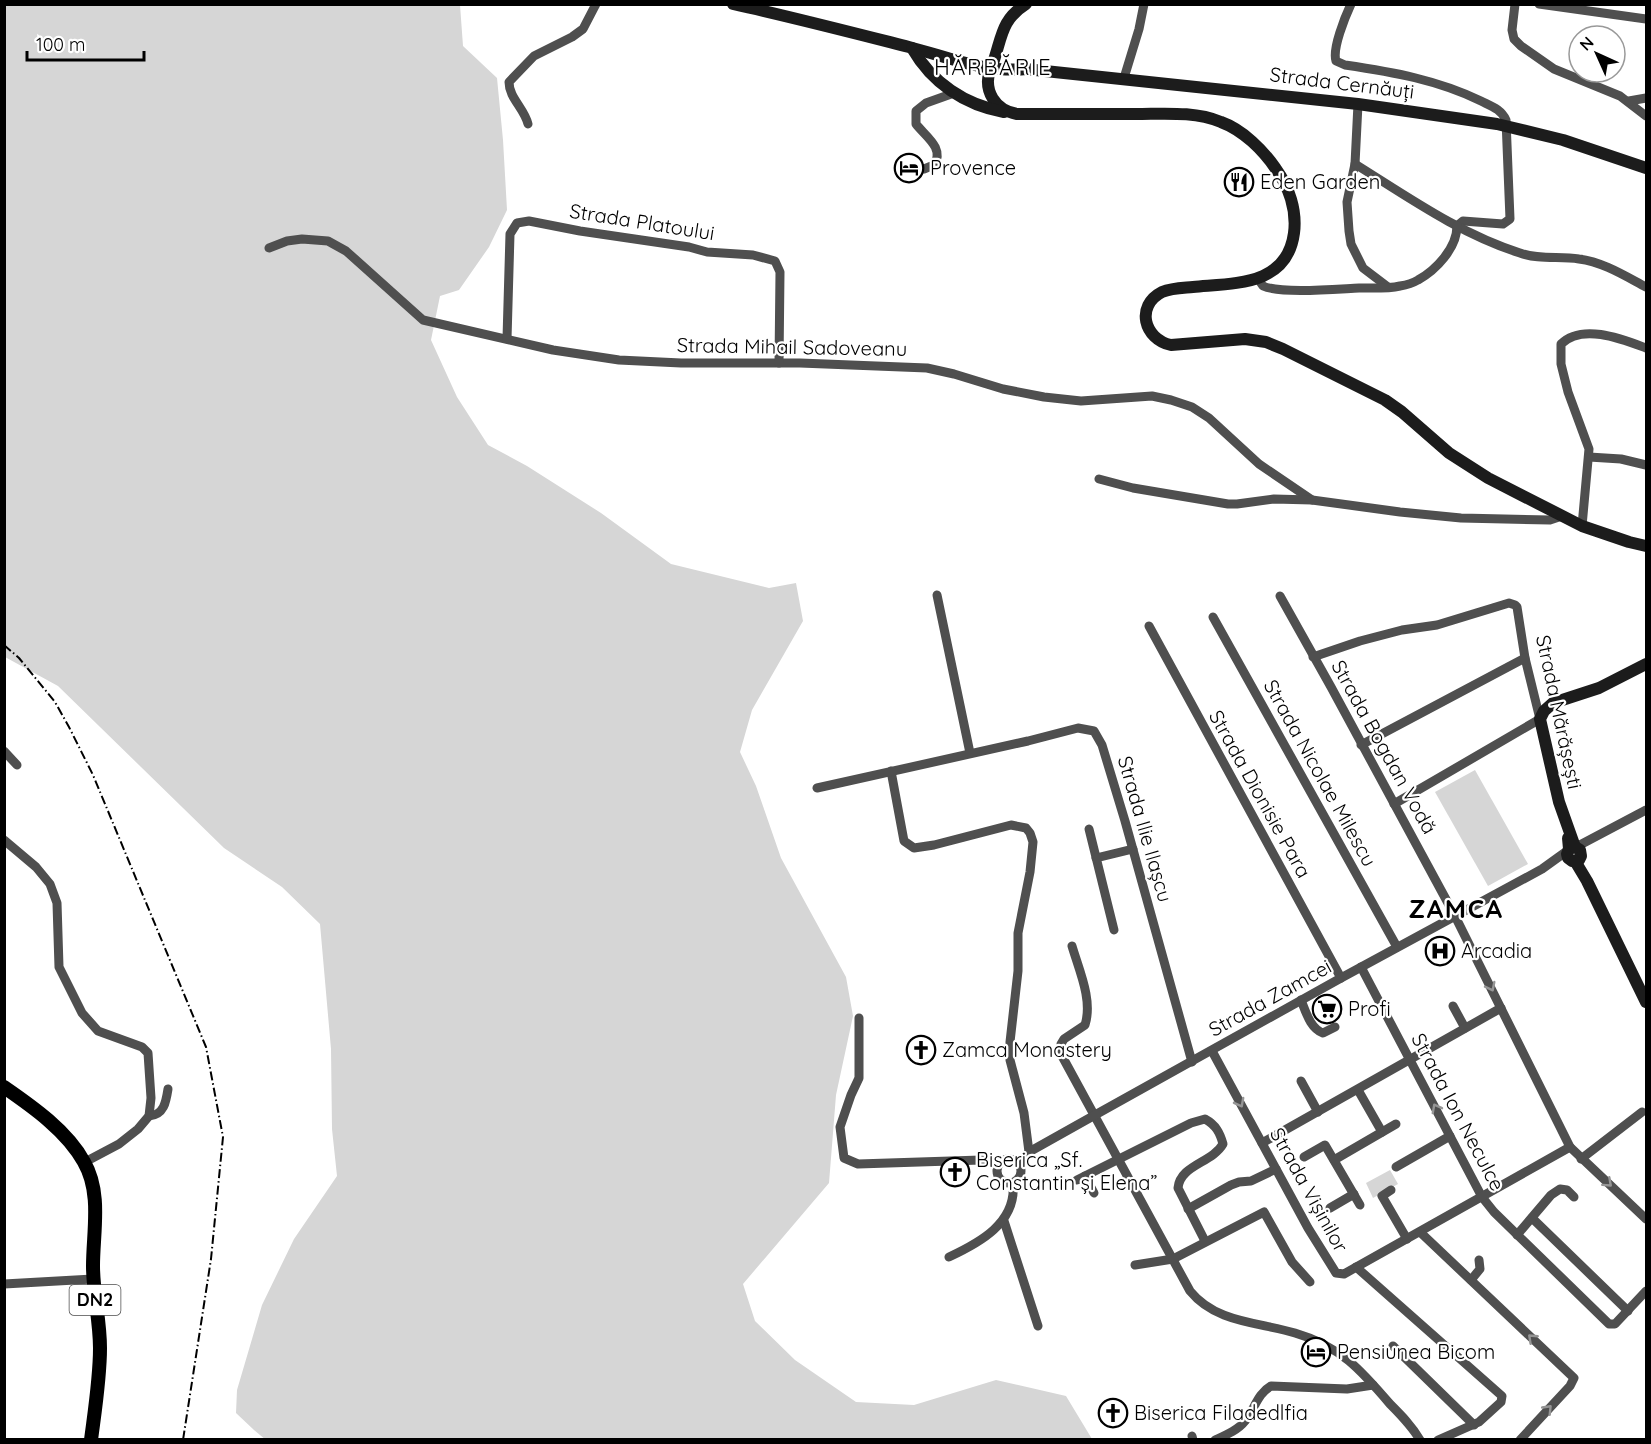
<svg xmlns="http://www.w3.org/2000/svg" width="1651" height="1444" font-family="Quicksand,sans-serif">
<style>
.green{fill:#d6d6d6}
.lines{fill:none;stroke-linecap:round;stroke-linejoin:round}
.street{stroke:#4f4f4f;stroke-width:9}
.secondary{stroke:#1c1c1c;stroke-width:12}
.primary{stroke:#000;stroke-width:14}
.rail{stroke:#000;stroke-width:2;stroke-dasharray:9 3 1.5 3;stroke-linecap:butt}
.oneway{stroke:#959595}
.labels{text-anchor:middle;stroke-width:4.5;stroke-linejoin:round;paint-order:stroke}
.shield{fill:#fff;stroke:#4c4c4c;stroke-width:1.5}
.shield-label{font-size:18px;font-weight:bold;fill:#000}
.street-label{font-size:20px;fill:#000;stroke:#fff}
.poi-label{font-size:20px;fill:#000;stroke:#fff;text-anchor:start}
.quarter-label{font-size:22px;letter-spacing:1.5px;fill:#000;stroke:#fff}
.district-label{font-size:26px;font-weight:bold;letter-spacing:1.5px;fill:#000;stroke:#fff}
</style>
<rect width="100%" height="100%" fill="#fff"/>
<g class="green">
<path d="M5,5H460L463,46L497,78L503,140L507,210L489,247L459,290L440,296L431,340L457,397L488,445L527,466L601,513L671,564L769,588L796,583L803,621L752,710L740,752L756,786L781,858L846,977L853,1016L836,1095L829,1183L743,1284L755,1321L795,1360L856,1402L914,1405L996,1380L1066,1396L1092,1439L266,1440L254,1430L236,1413L237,1390L262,1305L294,1239L337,1176L332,1129L331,1049L320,924L282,887L224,848L58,686L5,657Z"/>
<path d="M1475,770L1528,864L1488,886L1435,792Z"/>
<path d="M1390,1170L1398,1184L1373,1198L1366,1183Z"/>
</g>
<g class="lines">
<g class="street">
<path d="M1351,4C1345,17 1332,49 1336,61L1345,65C1393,72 1438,80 1481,101C1491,106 1501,109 1506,120L1510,219L1503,224L1463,221L1457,226"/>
<path d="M1515,4L1512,30L1514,39L1521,46L1554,69L1620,96L1646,116"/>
<path d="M1539,4L1646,19"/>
<path d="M1124,78L1139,29L1144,4"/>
<path d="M1629,101L1646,98"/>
<path d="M1358,104L1355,164L1347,202L1349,231L1351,244L1363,268L1388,287"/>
<path d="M528,124C524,108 509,98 509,82L534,56L572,37L583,29L596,4"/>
<path d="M1355,164C1408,197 1460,234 1520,253C1539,260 1559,256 1579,259C1603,262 1625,276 1646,287"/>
<path d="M924,169L934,165C945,148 925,136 916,124V111L926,103L954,93"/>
<path d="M269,248L287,241L302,239L328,241L346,251L423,320L553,350L619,360L681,363H800L927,368L954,374L1003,389L1044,397L1081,401L1152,396L1171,400L1192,407L1209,418L1259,464L1312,500"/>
<path d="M1258,279L1263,286C1281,294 1337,289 1359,288C1372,288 1387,289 1400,286C1406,285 1413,283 1418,280C1436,270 1457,248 1457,226"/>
<path d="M507,339L510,234L517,223L529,221L580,231L689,247L707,252L753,255L775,261L780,272L779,363"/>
<path d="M1589,457L1621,459L1646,465"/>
<path d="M1099,479L1133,488L1228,504H1237L1274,499L1312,500L1400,512L1461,518L1550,520L1562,516"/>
<path d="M1582,526L1589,449L1568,392L1561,364V344C1582,323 1622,339 1646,348"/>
<path d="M937,595L970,753"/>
<path d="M1280,596L1331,687L1455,916L1570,1147L1646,1219"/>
<path d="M1213,617L1397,947"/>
<path d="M1149,626L1341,978"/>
<path d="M1313,657L1360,641L1402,630L1437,625L1509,603L1515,605L1517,607L1525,658L1540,719L1394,804"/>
<path d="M1361,745L1525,658"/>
<path d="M4,751L17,765"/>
<path d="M891,771L904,841L914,848L934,845L1011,825L1026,828L1030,833L1033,842L1030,872L1018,933V971L1010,1042V1060L1024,1113L1029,1152"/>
<path d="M817,788L1028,741L1078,728L1094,731L1102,745L1125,821L1192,1062"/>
<path d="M1089,829L1114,930"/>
<path d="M4,840L36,867L50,884L57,903L59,967L82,1013L98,1031L142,1047L148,1053L151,1098L149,1116L138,1129L119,1144L85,1162"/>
<path d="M1576,847L1646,810"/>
<path d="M1096,858L1133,849"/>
<path d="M1072,946C1079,970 1093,1000 1085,1025L1064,1039L1061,1044L1062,1056L1190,1291C1216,1323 1258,1322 1295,1333C1340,1346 1361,1370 1390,1404C1401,1415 1412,1426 1420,1440"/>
<path d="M1361,967L1482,1197L1494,1212L1609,1324H1615L1646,1291"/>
<path d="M1301,1000C1306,1012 1310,1028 1323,1033L1335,1027"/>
<path d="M1453,1006L1465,1028"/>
<path d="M859,1018V1078L851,1095L840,1127L844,1158L858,1164L981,1160L1000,1163"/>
<path d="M1212,1051L1308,1228L1336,1273L1344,1274L1570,1147"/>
<path d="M1301,1081L1318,1112"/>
<path d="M1358,1090L1382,1132"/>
<path d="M149,1116C164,1115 166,1102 168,1089"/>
<path d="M1262,1143L1501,1008"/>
<path d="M1304,1157L1325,1145L1360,1205"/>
<circle cx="1009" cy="1171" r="12"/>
<path d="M1581,1159L1642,1112"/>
<path d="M1334,1160L1396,1124"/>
<path d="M1019,1163L1029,1152L1095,1115L1341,978L1542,869L1567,851"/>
<path d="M1396,1167L1450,1136"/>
<path d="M1085,1176L1094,1193"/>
<path d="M1077,1180L1191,1123L1205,1119C1216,1125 1220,1133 1223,1144C1212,1163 1180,1165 1178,1188L1205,1241"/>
<path d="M1391,1190L1382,1196L1407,1239"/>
<path d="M1330,1208L1354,1194"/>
<path d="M1188,1209L1231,1185L1239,1182L1251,1181L1276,1169"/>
<path d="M1532,1218L1628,1311"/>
<path d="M1004,1221L1038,1326"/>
<path d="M1420,1232L1574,1378L1570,1386L1520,1440"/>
<path d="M1517,1235L1551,1195L1560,1189L1567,1190L1574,1197"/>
<path d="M949,1257C979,1243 1017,1223 1013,1183"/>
<path d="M1135,1265L1173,1259L1264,1212L1292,1262L1310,1282"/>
<path d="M1356,1267L1502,1396L1501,1402L1479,1422L1438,1440"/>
<path d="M1471,1280L1480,1269L1479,1260"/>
<path d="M4,1284L93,1279"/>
<path d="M1393,1346L1474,1425"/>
<path d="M1192,1436L1193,1440"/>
<path d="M1215,1440C1226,1435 1238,1430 1245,1421C1255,1409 1257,1394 1271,1386L1347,1389L1373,1385"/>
</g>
<g class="secondary">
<path d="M733,4C792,17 850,32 909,47C948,57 985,73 1026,69L1358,104L1497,124L1563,140L1646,168"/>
<path d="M1026,4C1002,19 1002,36 994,60C993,63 991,66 990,69C983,91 995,110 1017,114C1057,114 1096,114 1136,114C1164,114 1194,111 1221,122C1243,130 1263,150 1276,169C1289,187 1297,210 1294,233C1287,286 1235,283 1193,287C1183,288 1172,288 1162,292C1135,306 1144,339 1171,345L1245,339L1266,342L1283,349L1385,400L1402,412L1449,453L1488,478L1582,526L1629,542L1646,546"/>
<path d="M912,48C932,83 965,105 1004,112"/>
<path d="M1568,838L1569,849L1567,854L1568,858L1572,861L1579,860L1581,856L1580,850L1575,847L1569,849"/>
<path d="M1575,847L1559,802L1540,719L1544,711L1553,703L1599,688L1646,664"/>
<path d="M1575,861L1587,881L1646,1002"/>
</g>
<path class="primary" d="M4,1087C33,1107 67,1131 84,1162C102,1193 93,1232 93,1266C93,1293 100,1320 100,1348C100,1378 95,1409 91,1440"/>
<path class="rail" d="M4,645L19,658L55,702L69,727L93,775L206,1047L223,1137L211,1259L183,1440"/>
</g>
<defs><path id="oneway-chevron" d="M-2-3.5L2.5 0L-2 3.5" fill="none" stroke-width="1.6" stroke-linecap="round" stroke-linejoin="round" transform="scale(1.5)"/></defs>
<g class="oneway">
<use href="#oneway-chevron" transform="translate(1491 987) rotate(63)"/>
<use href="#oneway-chevron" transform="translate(1240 1103) rotate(62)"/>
<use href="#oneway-chevron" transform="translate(1436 1108) rotate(-118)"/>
<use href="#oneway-chevron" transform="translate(1608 1183) rotate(42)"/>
<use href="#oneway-chevron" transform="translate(1532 1338) rotate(-137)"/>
<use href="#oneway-chevron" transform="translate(1548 1409) rotate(-46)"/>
</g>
<defs>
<g id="hotel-ring" transform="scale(1.5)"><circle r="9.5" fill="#fff" stroke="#000" stroke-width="1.5"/><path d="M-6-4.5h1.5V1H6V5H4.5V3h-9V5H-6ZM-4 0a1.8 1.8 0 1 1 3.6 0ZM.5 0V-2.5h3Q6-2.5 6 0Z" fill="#000"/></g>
<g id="restaurant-ring" transform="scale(1.5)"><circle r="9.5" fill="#fff" stroke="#000" stroke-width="1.5"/><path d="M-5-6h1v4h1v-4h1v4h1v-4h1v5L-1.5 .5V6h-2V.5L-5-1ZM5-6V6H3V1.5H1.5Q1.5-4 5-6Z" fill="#000"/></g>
<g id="hospital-ring" transform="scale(1.5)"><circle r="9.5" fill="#fff" stroke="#000" stroke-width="1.5"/><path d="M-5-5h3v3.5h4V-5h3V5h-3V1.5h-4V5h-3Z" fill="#000"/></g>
<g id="supermarket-ring" transform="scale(1.5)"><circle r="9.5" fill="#fff" stroke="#000" stroke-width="1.5"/><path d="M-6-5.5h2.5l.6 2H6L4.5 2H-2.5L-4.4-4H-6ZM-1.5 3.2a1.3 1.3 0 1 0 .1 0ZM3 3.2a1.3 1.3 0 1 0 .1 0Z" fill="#000"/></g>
<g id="church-ring" transform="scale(1.5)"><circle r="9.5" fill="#fff" stroke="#000" stroke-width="1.5"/><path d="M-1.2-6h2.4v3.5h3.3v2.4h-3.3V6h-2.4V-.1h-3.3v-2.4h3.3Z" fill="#000"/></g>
</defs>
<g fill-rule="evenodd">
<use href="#hotel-ring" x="909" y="168"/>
<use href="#restaurant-ring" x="1239" y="182"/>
<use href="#hospital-ring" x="1440" y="951"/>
<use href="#supermarket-ring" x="1327" y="1009"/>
<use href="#church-ring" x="921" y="1050"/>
<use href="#church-ring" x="955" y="1172"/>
<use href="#hotel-ring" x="1316" y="1352"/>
<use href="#church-ring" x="1113" y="1413"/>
</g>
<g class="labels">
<rect class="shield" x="69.5" y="1285" width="51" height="30" rx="4.5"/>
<g class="shield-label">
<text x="95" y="1306">DN2</text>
</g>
<g class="street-label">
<text transform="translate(1342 83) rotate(7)" y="7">Strada Cernăuți</text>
<text transform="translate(642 222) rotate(9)" y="7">Strada Platoului</text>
<text transform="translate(792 347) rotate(1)" y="7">Strada Mihail Sadoveanu</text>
<text transform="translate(1559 712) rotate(78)" y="7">Strada Mărășești</text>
<text transform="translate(1384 747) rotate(61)" y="7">Strada Bogdan Vodă</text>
<text transform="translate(1320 773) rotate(61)" y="7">Strada Nicolae Milescu</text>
<text transform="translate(1260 794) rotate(61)" y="7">Strada Dionisie Para</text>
<text transform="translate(1145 829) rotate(74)" y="7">Strada Ilie Ilașcu</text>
<text transform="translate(1270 998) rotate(-29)" y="7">Strada Zamcei</text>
<text transform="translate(1458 1112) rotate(62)" y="7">Strada Ion Neculce</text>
<text transform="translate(1309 1190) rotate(61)" y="7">Strada Vișinilor</text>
</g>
<g class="poi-label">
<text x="930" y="175">Provence</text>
<text x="1260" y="189">Eden Garden</text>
<text x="1461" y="958">Arcadia</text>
<text x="1348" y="1016">Profi</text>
<text x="942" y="1057">Zamca Monastery</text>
<text x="976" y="1167">Biserica „Sf.<tspan x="976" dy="23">Constantin și Elena”</tspan></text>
<text x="1337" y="1359">Pensiunea Bicom</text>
<text x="1134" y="1420">Biserica Filadedlfia</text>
</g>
<g class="quarter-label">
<text x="993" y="75">HĂRBĂRIE</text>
</g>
<g class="district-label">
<text x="1456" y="918">ZAMCA</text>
</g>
</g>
<rect width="1651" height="1444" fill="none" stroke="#000000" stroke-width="12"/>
<g transform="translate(1597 54) rotate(315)"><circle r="28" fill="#ffffff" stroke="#999999" stroke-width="1.5"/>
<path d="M0-4.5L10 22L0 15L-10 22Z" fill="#000000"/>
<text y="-9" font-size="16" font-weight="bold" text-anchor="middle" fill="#000000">N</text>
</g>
<path d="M27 51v9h117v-9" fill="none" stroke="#000000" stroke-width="3"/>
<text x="36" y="51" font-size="18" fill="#000000" stroke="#ffffff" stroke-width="4.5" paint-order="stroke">100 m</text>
</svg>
